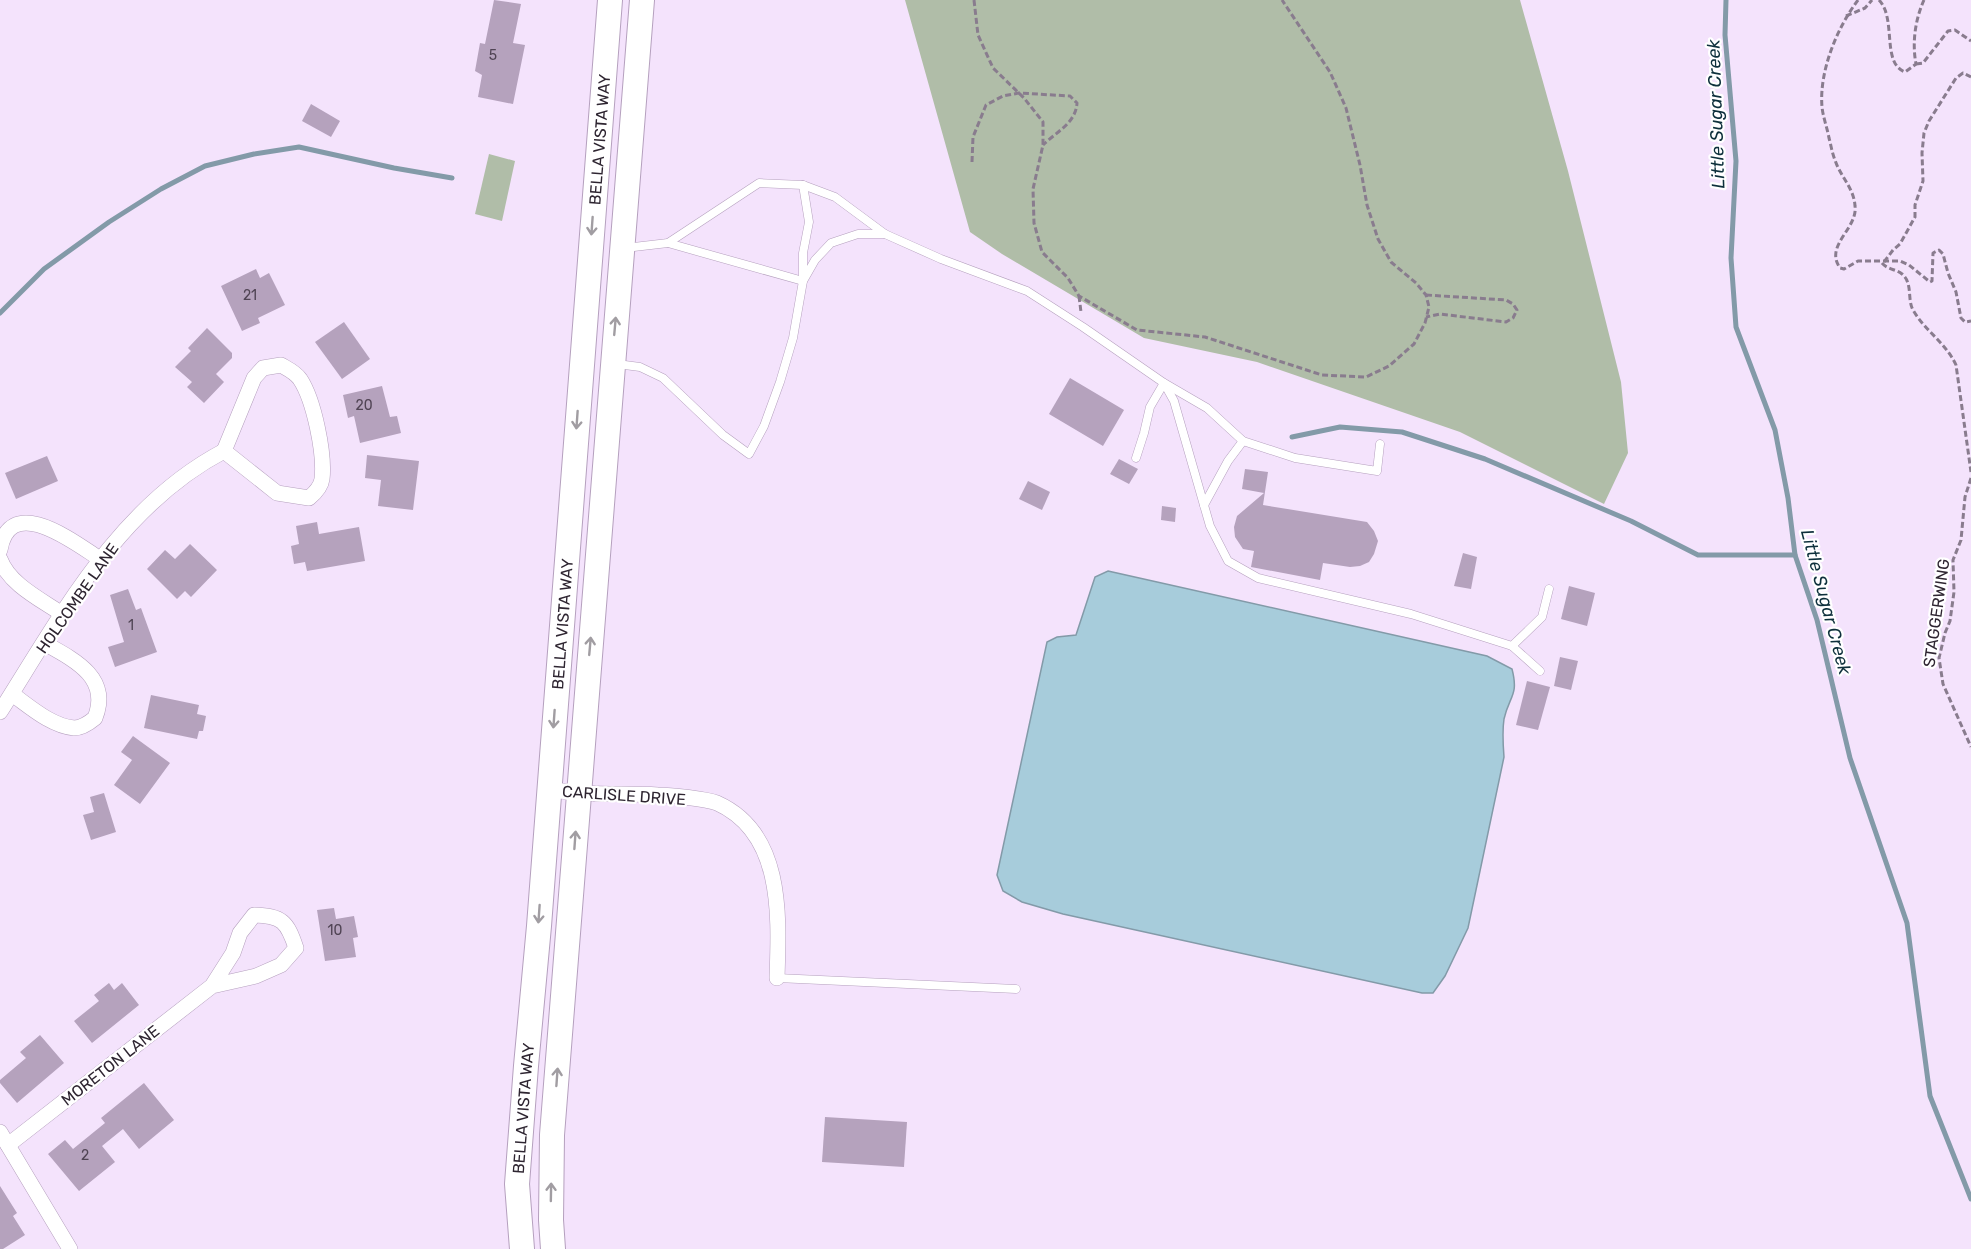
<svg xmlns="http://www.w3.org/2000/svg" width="1971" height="1249" font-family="Rubik,sans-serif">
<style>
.green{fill:#b0bda8}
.water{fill:#a7ccdb;stroke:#839aa8;stroke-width:1.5}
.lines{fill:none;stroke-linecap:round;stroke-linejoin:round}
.stream{stroke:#839aa8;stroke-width:5}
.building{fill:#b5a2bd}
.lane-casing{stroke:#b5a0be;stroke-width:9}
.street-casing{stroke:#b5a0be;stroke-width:16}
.primary-casing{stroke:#b5a0be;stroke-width:26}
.path{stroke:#897c8e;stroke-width:3;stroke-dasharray:6 3;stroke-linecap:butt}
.lane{stroke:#fff;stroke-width:8}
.street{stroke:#fff;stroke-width:15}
.primary{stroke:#fff;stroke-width:24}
.oneway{stroke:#a19da2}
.labels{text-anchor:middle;stroke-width:4.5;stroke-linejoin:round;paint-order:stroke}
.number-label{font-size:14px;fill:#504454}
.street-label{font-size:16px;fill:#2e2531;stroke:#fff}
.water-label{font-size:18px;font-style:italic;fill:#0e303c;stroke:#fff}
</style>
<rect width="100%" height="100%" fill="#f4e3fc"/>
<g class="green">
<path d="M905,0H1520L1568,171L1621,382L1628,453L1604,504L1460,432L1257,362L1144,338L1002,254L970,232Z"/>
<path d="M489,154L515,161L502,221L475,214Z"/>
</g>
<path class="water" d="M1108,571L1487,656L1512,669C1519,696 1509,696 1504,719C1502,732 1503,744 1504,757L1468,928L1445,976L1433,993H1422L1063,914L1022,902L1003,891L997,875L1047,642L1057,637L1076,635L1095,577Z"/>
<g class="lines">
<g class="stream">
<path d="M1726,0L1725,35L1736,161L1731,258L1736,327L1775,430L1788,498L1795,555L1817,620L1850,758L1907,923L1930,1096L1971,1199"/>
<path d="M0,313L44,269L109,222L161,189L205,166L254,154L299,147L394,168L452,178"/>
<path d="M1292,437L1340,427L1402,432L1485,459L1631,521L1698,555H1795"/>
</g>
</g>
<g class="building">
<path d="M494,0L521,4L513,43L525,45L513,104L478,97L482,75L475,71L480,43L485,44Z"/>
<path d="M311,104L340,121L331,137L302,121Z"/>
<path d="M256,269L260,278L269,273L285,305L258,318L260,323L242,331L221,286Z"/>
<path d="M344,322L370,359L342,379L315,342Z"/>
<path d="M207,328L232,353V358L216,374L224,382L204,403L187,387L192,382L175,367L191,351L188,348Z"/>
<path d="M1070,378L1124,410L1103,446L1049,414Z"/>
<path d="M382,386L390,417L397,416L401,433L360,443L354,416L348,418L343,395Z"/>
<path d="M367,455L419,461L413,510L378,506L381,480L365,478Z"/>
<path d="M47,456L58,481L16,499L5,473Z"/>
<path d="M1119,459L1138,469L1129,484L1110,474Z"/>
<path d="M1245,469L1268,472L1263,505L1367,522L1374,531L1378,541L1374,554L1369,562L1360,566L1350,567L1323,563L1320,580L1251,567L1254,551L1243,549L1235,537L1234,527L1237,516L1264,493L1242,489Z"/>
<path d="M1028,481L1050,492L1042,510L1019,499Z"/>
<path d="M1162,506L1176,508L1175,522L1161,520Z"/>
<path d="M317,522L319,534L359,527L365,561L307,571L305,562L294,564L291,546L299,544L296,526Z"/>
<path d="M190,544L217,570L191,597L185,591L177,599L147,569L165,550L175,559Z"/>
<path d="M1463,553L1477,557L1471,589L1454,586Z"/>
<path d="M1569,586L1595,593L1587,626L1561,619Z"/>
<path d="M128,589L136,610L141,608L157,652L115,667L108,647L124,642L110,595Z"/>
<path d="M1560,657L1578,661L1571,690L1554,686Z"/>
<path d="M1527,681L1550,687L1538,730L1516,725Z"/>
<path d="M151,695L199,705L197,714L206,716L203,731H199L197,739L144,728Z"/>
<path d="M133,736L170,763L140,804L114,785L132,760L121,752Z"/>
<path d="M104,793L116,832L91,840L83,815L94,812L90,797Z"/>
<path d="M334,908L336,919L354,916L358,937L353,938L356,957L325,961L317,910Z"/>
<path d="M109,983L114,990L122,983L139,1005L92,1043L74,1021L99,1001L94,995Z"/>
<path d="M40,1035L64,1063L17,1103L0,1083V1080L26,1058L20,1052Z"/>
<path d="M144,1083L174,1120L139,1149L123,1129L102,1146L115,1162L79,1191L48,1154L65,1140L73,1149L105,1123L101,1118Z"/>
<path d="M825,1117L907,1122L904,1167L822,1162Z"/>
<path d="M0,1186L17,1213L13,1216L25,1235L3,1249H0Z"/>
</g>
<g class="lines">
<g class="lane-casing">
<g id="lane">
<path d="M668,243L803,281V253L809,222L803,185"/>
<path d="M625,248L668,243L759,183L803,185L835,197L885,234L941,259L1027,291L1083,327L1164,383L1174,401L1210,526L1228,561L1258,578L1411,614L1512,646L1542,617L1549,589"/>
<path d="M617,364L640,367L663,378L723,435L749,454L764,426L780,382L793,338L803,281L815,260L831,243L858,234H885"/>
<path d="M1136,458L1144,433L1150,407L1164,383L1207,408L1243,441L1295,458L1377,471L1380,444"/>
<path d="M1204,505L1228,461L1243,441"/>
<path d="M1512,646L1540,671"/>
<path d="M777,978L1016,989"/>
</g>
</g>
<g class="street-casing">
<g id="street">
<path d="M281,365C288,369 295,372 300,379C314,400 325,454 322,479C321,487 315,493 309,498L277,493L224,451L254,378L263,368Z"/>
<path d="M0,550C10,492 75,543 100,559"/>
<path d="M0,559C9,584 40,599 62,614"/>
<path d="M12,694C29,706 51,726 74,728C82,728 89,723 95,718C111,678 75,660 44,643"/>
<path d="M0,712C61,616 119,506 224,451"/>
<path d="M548,789C587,796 620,793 658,795C671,795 706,799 717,803C784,833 779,917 777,978"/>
<path d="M0,1132L70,1249"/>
<path d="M8,1145L212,986L256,976L281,965L296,948C287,921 282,916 254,915L240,933L233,953L212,986"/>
</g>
</g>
<g class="primary-casing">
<g id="primary">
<path id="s1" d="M522,1249L517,1184L526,1066L539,926L610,0"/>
<path d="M553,1249L551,1220L552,1135L642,0"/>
</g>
</g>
<g class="path">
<path d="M974,0L978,35L993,68L1024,98L1043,122V145L1033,189L1034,223L1042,252L1068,278L1079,296L1137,330L1205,337L1322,375L1366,377L1389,366L1414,344L1425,323L1429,307L1426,295L1416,283L1391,262L1378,239L1367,205L1360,165L1346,108L1330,72L1282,0"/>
<path d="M1858,0C1837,28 1819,71 1822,107C1823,117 1827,127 1829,138C1831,145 1832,153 1835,160C1840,176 1854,188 1855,206C1858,229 1824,245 1840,268L1844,269L1858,261H1900L1909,265L1930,282L1932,281L1933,253L1939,250L1943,254L1948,273L1956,292L1961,318L1965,322L1971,321"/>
<path d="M1879,0C1897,19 1881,63 1905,72L1916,64C1912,43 1915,20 1924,0"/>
<path d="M1846,16L1865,8L1872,0"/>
<path d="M1916,64L1923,63L1948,31L1955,30L1971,41"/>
<path d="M972,162L973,137L986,105L1003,96L1019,93L1070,96L1077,103C1076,123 1056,132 1043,145"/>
<path d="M1884,262L1893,250L1900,244L1915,217V205L1923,181L1922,153L1924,133L1929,121L1956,78L1963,73L1971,77"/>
<path d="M1882,263C1888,270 1896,269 1902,274C1913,283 1907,299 1913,310C1925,331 1946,343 1956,365L1971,472"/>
<path d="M1426,295L1506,300L1513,304L1517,310L1513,318L1506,322L1440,314L1426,317"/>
<path d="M1079,296L1081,312"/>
<path d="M1971,478L1965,497L1961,540L1953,560L1954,592L1950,621L1945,633L1939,658L1943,684L1971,747"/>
</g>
<use href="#lane" class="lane"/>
<use href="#street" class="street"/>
<use href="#primary" class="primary"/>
</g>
<defs><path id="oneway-shaft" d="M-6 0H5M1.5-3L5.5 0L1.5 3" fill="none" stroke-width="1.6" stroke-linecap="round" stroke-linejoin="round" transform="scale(1.5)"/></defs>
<g class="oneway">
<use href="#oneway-shaft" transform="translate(592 226) rotate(94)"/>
<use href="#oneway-shaft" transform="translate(615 326) rotate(-85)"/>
<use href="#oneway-shaft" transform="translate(577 420) rotate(94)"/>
<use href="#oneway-shaft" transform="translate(590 646) rotate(-85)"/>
<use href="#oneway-shaft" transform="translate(554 719) rotate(94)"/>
<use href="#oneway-shaft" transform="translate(575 840) rotate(-86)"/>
<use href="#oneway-shaft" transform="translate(539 914) rotate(94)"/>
<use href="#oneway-shaft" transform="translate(557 1077) rotate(-86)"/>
<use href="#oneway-shaft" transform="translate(551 1192) rotate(-89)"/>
</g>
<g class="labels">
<g class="number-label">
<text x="493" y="60">5</text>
<text x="250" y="300">21</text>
<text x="364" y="410">20</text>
<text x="131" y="630">1</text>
<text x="335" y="935">10</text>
<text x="85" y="1160">2</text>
</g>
<g class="street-label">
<text dy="6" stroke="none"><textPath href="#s1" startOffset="1113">BELLA VISTA WAY</textPath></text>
<text transform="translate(77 598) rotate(-55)" y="6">HOLCOMBE LANE</text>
<text transform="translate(1936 613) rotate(-82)" y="6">STAGGERWING</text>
<text dy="6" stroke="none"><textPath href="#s1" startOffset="627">BELLA VISTA WAY</textPath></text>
<text transform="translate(624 795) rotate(4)" y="6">CARLISLE DRIVE</text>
<text transform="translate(110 1065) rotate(-38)" y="6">MORETON LANE</text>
<text dy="6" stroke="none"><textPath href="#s1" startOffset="141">BELLA VISTA WAY</textPath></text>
</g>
<g class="water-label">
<text transform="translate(1716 114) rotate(-92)" y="6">Little Sugar Creek</text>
<text transform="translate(1826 602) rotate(75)" y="6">Little Sugar Creek</text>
</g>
</g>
</svg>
